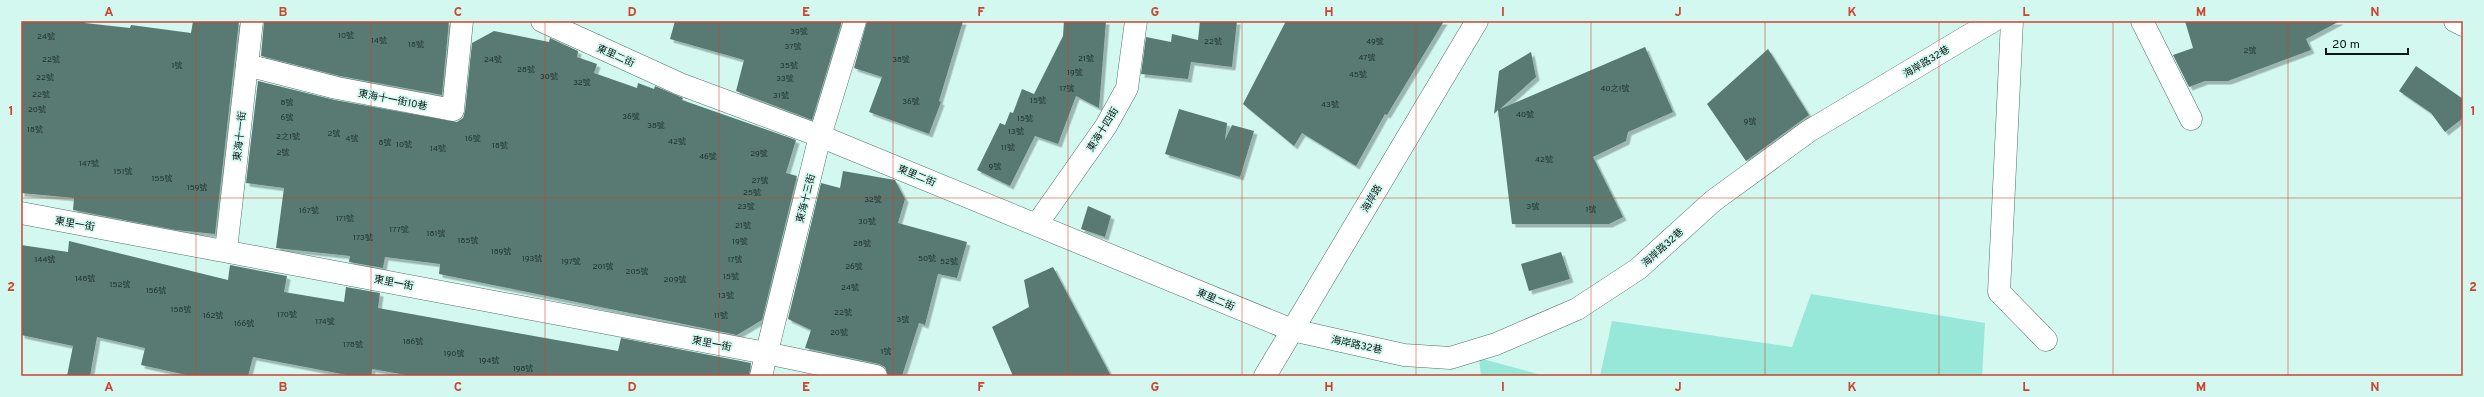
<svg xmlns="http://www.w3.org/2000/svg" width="2484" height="397" font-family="Overpass,'Noto Sans TC',sans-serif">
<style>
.green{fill:#97e8d9}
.building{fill:#587a73;filter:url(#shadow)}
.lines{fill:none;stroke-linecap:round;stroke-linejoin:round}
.minor-casing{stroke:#4f716a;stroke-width:23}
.major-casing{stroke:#4f716a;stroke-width:23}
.minor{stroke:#fff;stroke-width:22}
.major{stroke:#fff;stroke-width:22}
.grid{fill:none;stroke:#ce422e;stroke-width:1;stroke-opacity:0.55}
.labels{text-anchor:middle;stroke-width:3.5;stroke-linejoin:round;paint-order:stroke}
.number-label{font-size:8px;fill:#1e312d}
.street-label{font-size:10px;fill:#0b1916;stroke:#d3f8f0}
.neatline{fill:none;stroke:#ce422e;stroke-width:1.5}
.grid-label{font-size:13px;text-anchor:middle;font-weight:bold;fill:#ce422e}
</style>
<defs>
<filter id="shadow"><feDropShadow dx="3.5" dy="3.5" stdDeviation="0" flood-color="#0004"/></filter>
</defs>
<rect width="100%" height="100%" fill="#d3f8f0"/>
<g class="green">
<path d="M1811,294L1985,323L1982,376H1600L1612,321L1792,347Z"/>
<path d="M1479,358L1545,376H1481Z"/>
</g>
<g class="building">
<path d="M21,21H85V23L130,28L131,25L191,33L193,21H239L215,234L176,230L73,210L74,198L21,193Z"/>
<path d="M264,21H449L442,95L340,76L261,56Z"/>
<path d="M675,21H842L812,120L736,91L744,60L670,39Z"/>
<path d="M867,21H963L939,101L941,102L929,134L869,112L882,77L854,68Z"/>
<path d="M1064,21H1106L1099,108L1076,96L1058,144L1035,136L1010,186L977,170L1000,123L1005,125L1010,112L1013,113L1022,89L1034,94L1063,36Z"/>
<path d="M1200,21H1237L1232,67L1191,62L1188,79L1141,74L1146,37L1171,42L1172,34L1198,40Z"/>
<path d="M1286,21H1444L1387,115L1385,114L1356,166L1302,133L1294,146L1243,104Z"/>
<path d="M2185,21H2340L2306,39L2311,50L2228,81H2205L2189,87L2173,55L2193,48Z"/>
<path d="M494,31L549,42L550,38L578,51L577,57L597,64L594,73L637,88L638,83L654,89L655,86L683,98L682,100L796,140L786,173L797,176L762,320L737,335L439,274L440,264L385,257L383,268L349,262L350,256L276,248L284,188L246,183L258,81L335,100L457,122L463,118L465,111L472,43Z"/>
<path d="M1645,47L1673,112L1628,132L1626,141L1593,157L1623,217L1609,224H1512L1498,110L1494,114L1499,71L1531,52L1536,77L1500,109Z"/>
<path d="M1768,49L1809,115L1746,161L1707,104Z"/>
<path d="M2416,66L2463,99V118L2445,132L2431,113L2399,91Z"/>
<path d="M1179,109L1227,123L1225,140L1232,125L1254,131L1240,177L1165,154Z"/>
<path d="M843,171L895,180L905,199L898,223L967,242L957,278L938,274L925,325L919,323L902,376H888L885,367L879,364L805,348L811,330L788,319L821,183L840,188Z"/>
<path d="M1088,206L1111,216L1105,237L1081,229Z"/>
<path d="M69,241L228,280L230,265L287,276L284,292L344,302L346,287L380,293L378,308L618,351L621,338L751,363L749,376H412L372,369L371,376H352L253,357L248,376H191L141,365L145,348L97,337L90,376H67L73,346L21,335V245L68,252Z"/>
<path d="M1561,252L1570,279L1529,291L1521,264Z"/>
<path d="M1053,267L1111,376H1013L992,327L1029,307L1024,280Z"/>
</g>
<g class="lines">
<g class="minor-casing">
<g id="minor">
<path d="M542,21L680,84L820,136L1292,330L1404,355L1450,358L1496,344L1577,309L1638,269L1713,201L1809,131L1993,21"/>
<path d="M2012,21L1999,292L2046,340"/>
<path d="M2142,21L2191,119"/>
<path d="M2455,21L2463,25"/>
<path d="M247,65L337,88L453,110L462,21"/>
<path d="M21,213L766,353L876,376"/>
<path d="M1037,224L1106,126L1127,88L1136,21"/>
<path d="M226,250L252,21"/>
<path d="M761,376L820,136L855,21"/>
</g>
</g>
<g class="major-casing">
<path id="major" d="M1265,376L1477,21"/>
</g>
<use href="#minor" class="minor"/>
<use href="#major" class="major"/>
</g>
<path class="grid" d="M196,21V376M371,21V376M545,21V376M719,21V376M893,21V376M1068,21V376M1242,21V376M1416,21V376M1591,21V376M1765,21V376M1939,21V376M2113,21V376M2288,21V376M21,198H2463"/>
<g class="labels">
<g class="number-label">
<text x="799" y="34">39號</text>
<text x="346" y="38">10號</text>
<text x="46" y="39">24號</text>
<text x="379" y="43">14號</text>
<text x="1213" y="44">22號</text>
<text x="1375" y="44">49號</text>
<text x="416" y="47">18號</text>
<text x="793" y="49">37號</text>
<text x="2250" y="53">2號</text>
<text x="1367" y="60">47號</text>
<text x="1086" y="61">21號</text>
<text x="51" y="62">22號</text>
<text x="493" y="62">24號</text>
<text x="901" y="62">38號</text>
<text x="177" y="68">1號</text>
<text x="789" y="68">35號</text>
<text x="526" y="72">28號</text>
<text x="1075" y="75">19號</text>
<text x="1358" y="77">45號</text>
<text x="549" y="79">30號</text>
<text x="45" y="80">22號</text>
<text x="785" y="81">33號</text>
<text x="582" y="85">32號</text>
<text x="1067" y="91">17號</text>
<text x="1615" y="91">40之1號</text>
<text x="41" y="97">22號</text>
<text x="781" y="98">31號</text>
<text x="1038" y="103">15號</text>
<text x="911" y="104">36號</text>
<text x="287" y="105">8號</text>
<text x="1330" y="107">43號</text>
<text x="37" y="112">20號</text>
<text x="1525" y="117">40號</text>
<text x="631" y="119">36號</text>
<text x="287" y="120">6號</text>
<text x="1025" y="121">15號</text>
<text x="1750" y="124">9號</text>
<text x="656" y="128">38號</text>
<text x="35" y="132">18號</text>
<text x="1016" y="134">13號</text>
<text x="334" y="136">2號</text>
<text x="288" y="139">2之1號</text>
<text x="352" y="141">4號</text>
<text x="473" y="141">16號</text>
<text x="677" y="144">42號</text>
<text x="385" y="145">8號</text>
<text x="404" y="147">10號</text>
<text x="500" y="148">18號</text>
<text x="1008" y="150">11號</text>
<text x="438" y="151">14號</text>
<text x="283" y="155">2號</text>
<text x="759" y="156">29號</text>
<text x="708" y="159">46號</text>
<text x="1544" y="162">42號</text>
<text x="89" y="166">147號</text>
<text x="995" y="169">9號</text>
<text x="123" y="174">151號</text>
<text x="162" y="181">155號</text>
<text x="760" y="183">27號</text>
<text x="197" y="190">159號</text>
<text x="752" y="195">25號</text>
<text x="873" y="202">32號</text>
<text x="746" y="209">23號</text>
<text x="1533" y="209">3號</text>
<text x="1591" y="212">1號</text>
<text x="309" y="213">167號</text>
<text x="345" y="221">171號</text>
<text x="867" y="224">30號</text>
<text x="743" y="228">21號</text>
<text x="399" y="232">177號</text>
<text x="436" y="236">181號</text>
<text x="363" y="240">173號</text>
<text x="468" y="243">185號</text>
<text x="740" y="244">19號</text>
<text x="862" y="246">28號</text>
<text x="501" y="254">189號</text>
<text x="532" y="261">193號</text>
<text x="927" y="261">50號</text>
<text x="45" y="262">144號</text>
<text x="735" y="262">17號</text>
<text x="571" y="264">197號</text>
<text x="949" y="264">52號</text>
<text x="603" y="269">201號</text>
<text x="854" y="269">26號</text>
<text x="637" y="274">205號</text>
<text x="731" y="279">15號</text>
<text x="85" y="281">148號</text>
<text x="675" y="282">209號</text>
<text x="120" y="287">152號</text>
<text x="850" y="290">24號</text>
<text x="156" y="293">156號</text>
<text x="726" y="298">13號</text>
<text x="181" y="312">158號</text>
<text x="843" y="315">22號</text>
<text x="287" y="317">170號</text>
<text x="213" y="318">162號</text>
<text x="721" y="318">11號</text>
<text x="903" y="322">3號</text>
<text x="325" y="324">174號</text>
<text x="244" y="326">166號</text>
<text x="839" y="335">20號</text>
<text x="413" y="344">186號</text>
<text x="353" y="347">178號</text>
<text x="886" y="354">1號</text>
<text x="454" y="356">190號</text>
<text x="489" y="363">194號</text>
<text x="523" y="371">198號</text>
</g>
<g class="street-label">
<text transform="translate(616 55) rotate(24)" y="4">東里二街</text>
<text transform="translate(1926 61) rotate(-31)" y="4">海岸路32巷</text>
<text transform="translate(393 99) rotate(11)" y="4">東海十一街10巷</text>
<text transform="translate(1102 129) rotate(-58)" y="4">東海十四街</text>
<text transform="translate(239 136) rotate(-84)" y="4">東海十一街</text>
<text transform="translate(917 175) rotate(22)" y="4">東里二街</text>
<text transform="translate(805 198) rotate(-76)" y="4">東海十三街</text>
<text transform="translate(1371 198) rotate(-59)" y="4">海岸路</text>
<text transform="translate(75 223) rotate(10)" y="4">東里一街</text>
<text transform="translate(1662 247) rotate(-42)" y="4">海岸路32巷</text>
<text transform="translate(394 282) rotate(11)" y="4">東里一街</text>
<text transform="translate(1216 299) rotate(23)" y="4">東里二街</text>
<text transform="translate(712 343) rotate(11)" y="4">東里一街</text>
<text transform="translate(1357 344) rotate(12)" y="4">海岸路32巷</text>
</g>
</g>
<rect width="2484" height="397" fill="none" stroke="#d3f8f0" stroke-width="44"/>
<path d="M2326 48v6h82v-6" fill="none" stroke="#0b1916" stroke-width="2"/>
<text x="2332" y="48" font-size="12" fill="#0b1916" stroke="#d3f8f0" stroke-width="3" paint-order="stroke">20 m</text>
<rect x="22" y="22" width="2440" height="353" class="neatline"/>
<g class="grid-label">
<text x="109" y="16">A</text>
<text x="283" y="16">B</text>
<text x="458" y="16">C</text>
<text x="632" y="16">D</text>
<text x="806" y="16">E</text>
<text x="981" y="16">F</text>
<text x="1155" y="16">G</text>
<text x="1329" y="16">H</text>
<text x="1503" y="16">I</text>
<text x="1678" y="16">J</text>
<text x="1852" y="16">K</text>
<text x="2026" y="16">L</text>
<text x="2201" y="16">M</text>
<text x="2375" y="16">N</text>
<text x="11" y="115">1</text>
<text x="2473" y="115">1</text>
<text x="11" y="291">2</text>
<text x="2473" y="291">2</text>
<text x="109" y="391">A</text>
<text x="283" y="391">B</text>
<text x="458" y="391">C</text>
<text x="632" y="391">D</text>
<text x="806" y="391">E</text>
<text x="981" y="391">F</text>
<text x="1155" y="391">G</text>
<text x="1329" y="391">H</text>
<text x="1503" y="391">I</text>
<text x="1678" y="391">J</text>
<text x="1852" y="391">K</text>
<text x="2026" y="391">L</text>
<text x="2201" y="391">M</text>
<text x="2375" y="391">N</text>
</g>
</svg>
